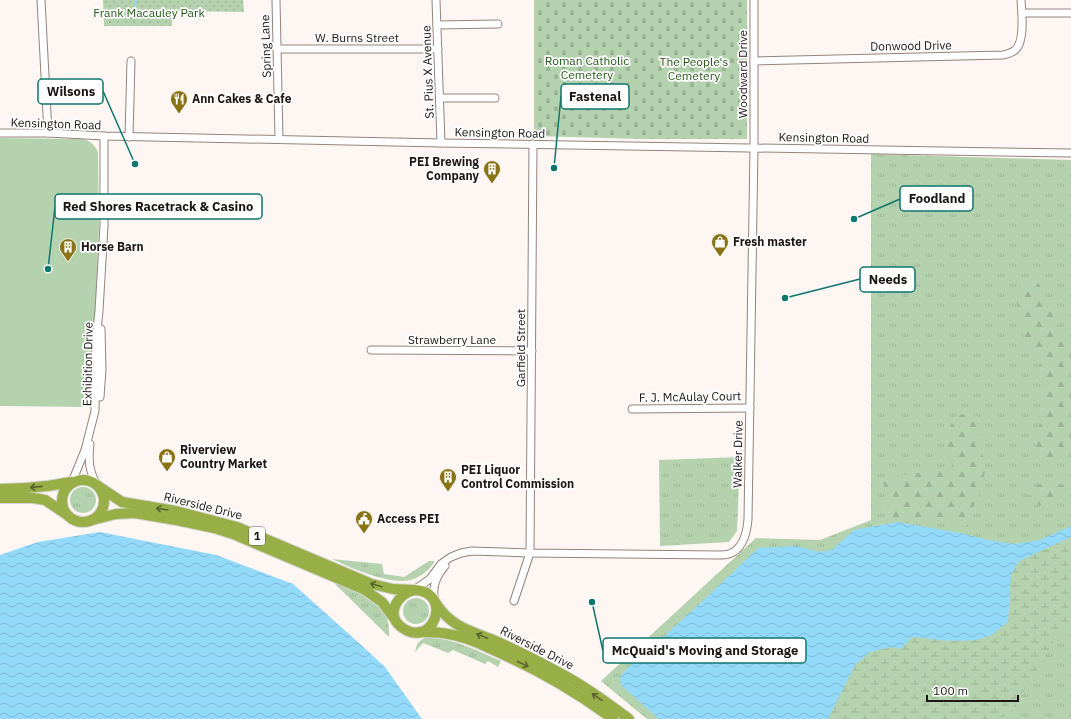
<svg xmlns="http://www.w3.org/2000/svg" width="1071" height="719" font-family="'IBM Plex Sans',sans-serif">
<style>
.grass{fill:url(#grass-tufts)}
.forest{fill:url(#forest-firs)}
.wetland{fill:url(#wetland-marsh)}
.cemetery{fill:url(#cemetery-stones)}
.park{fill:url(#park-dots)}
.pitch{fill:#b5d2af}
.water{fill:url(#water-waves)}
.lines{fill:none;stroke-linecap:round;stroke-linejoin:round}
.stream{stroke:#92d9fa;stroke-width:2}
.minor-casing{stroke:#95847d;stroke-width:9}
.highway-casing{stroke:#d6d5d5;stroke-width:12}
.minor{stroke:#fff;stroke-width:7}
.highway{stroke:#98af47;stroke-width:10}
.oneway{stroke:#5a622e}
.labels{text-anchor:middle;stroke-width:3.5;stroke-linejoin:round;paint-order:stroke}
.shield{fill:#fff;stroke:#615c5a;stroke-width:1}
.shield-label{font-size:11px;font-weight:bold;fill:#1d1614}
.park-label{font-size:12px;fill:#225914;stroke:#fff}
.street-label{font-size:12px;fill:#1d1614;stroke:#fff}
.poi-label{font-size:12px;font-weight:bold;fill:#1d1614;stroke:#fff;text-anchor:start}
.leader{fill:none;stroke:#0f766e;stroke-width:1.5}
.callout-dot{fill:#0f766e;stroke:#fff;stroke-width:1.5}
.callout{fill:#fff;stroke:#0f766e;stroke-width:1.5}
.callout-label{font-size:13px;text-anchor:middle;font-weight:bold;fill:#1d1614}
</style>
<defs>
<pattern id="grass-tufts" width="24" height="20" patternUnits="userSpaceOnUse"><rect width="24" height="20" fill="#b5d2af"/><path d="M3 7l-1-3M5 7V3M7 7l1-3M15 17l-1-3M17 17v-4M19 17l1-3" fill="none" stroke="#9bb496"/></pattern>
<pattern id="forest-firs" width="22" height="20" patternUnits="userSpaceOnUse"><rect width="22" height="20" fill="#b5d2af"/><path d="M5 1l3.5 6h-7zM16 11l3.5 6h-7z" fill="#9bb496"/></pattern>
<pattern id="wetland-marsh" width="20" height="14" patternUnits="userSpaceOnUse"><rect width="20" height="14" fill="#b5d2af"/><path d="M1 5h8M5 5V1M11 12h8M15 12V8" fill="none" stroke="#9bb496"/></pattern>
<pattern id="cemetery-stones" width="16" height="16" patternUnits="userSpaceOnUse"><rect width="16" height="16" fill="#b5d2af"/><path d="M2 7V4a2 2 0 0 1 4 0v3zM10 15v-3a2 2 0 0 1 4 0v3z" fill="#9bb496"/></pattern>
<pattern id="park-dots" width="8" height="8" patternUnits="userSpaceOnUse"><rect width="8" height="8" fill="#b5d2af"/><path d="M2 2h.1M6 6h.1" fill="none" stroke="#9bb496" stroke-width="1.8" stroke-linecap="round"/></pattern>
<pattern id="water-waves" width="16" height="10" patternUnits="userSpaceOnUse"><rect width="16" height="10" fill="#92d9fa"/><path d="M0 5q4-4 8 0t8 0" fill="none" stroke="#7dbad5"/></pattern>
</defs>
<rect width="100%" height="100%" fill="#fef6f3"/>
<g class="grass">
<path d="M871,154L1071,160V719H647L601,681L756,538L820,540L871,520Z"/>
<path d="M740,457L737,531L729,542L660,546L659,460Z"/>
<circle cx="83" cy="500" r="13"/>
<path d="M332,559L382,564L384,574L404,577L429,561H435C430,569 423,575 414,579C393,587 351,568 332,559Z"/>
<path d="M332,581C360,593 392,600 389,637Z"/>
<circle cx="416" cy="611" r="13"/>
<path d="M427,637C455,639 476,650 501,661L498,667L488,661L485,664L453,650L448,653L423,643L415,652C417,643 419,640 427,637Z"/>
</g>
<g class="forest">
<path d="M1021,279L1037,282L1049,301L1062,337L1071,352V459L1032,461L1045,399L1041,385L1040,355L1025,338L1016,299Z"/>
<path d="M961,414L977,416L985,472L978,497L965,527C959,524 951,520 944,520C920,520 911,530 888,516L887,492L881,480L915,473H935L953,466L945,448L951,424Z"/>
<path d="M1047,481L1051,484L1067,486C1059,502 1046,508 1028,504C1030,490 1033,485 1047,481Z"/>
</g>
<path class="wetland" d="M1071,537V617L1058,633L1039,667L1015,705L997,719H883L878,718L875,719H828L855,665L870,652L891,647L901,649L912,637L955,640L1010,608L1011,575L1019,561Z"/>
<path class="cemetery" d="M534,0H747V139H641L534,136Z"/>
<path class="park" d="M103,0H243L244,12L172,11V26H104Z"/>
<path class="pitch" d="M0,138L81,139C90,140 94,144 98,152L99,226L91,407L0,406Z"/>
<g class="water">
<path d="M898,522L965,534L988,540L1014,544L1040,540L1071,526V537L1019,561L1011,575L1008,622C1003,626 998,630 993,634C972,646 935,639 912,637L901,649L891,647L870,652L855,665L828,719H659L621,685L620,677C630,664 644,655 656,644C690,612 725,581 758,548L797,546L819,552L832,550L854,530Z"/>
<path d="M100,532L216,555L293,584L359,643L385,667L422,719H0V555L38,542Z"/>
</g>
<g class="lines">
<path class="stream" d="M133,16L136,0"/>
<g class="minor-casing">
<g id="minor">
<path d="M41,0L48,133"/>
<path d="M276,0L279,139"/>
<path d="M436,0L441,143"/>
<path d="M1022,13H1071"/>
<path d="M437,25L498,24"/>
<path d="M277,49H438"/>
<path d="M754,61L1003,55C1008,54 1012,53 1015,50C1025,42 1022,12 1021,0"/>
<path d="M440,98H495"/>
<path d="M0,133H48L104,136L441,143L1071,153"/>
<path d="M129,137L131,61"/>
<path d="M371,350L532,351"/>
<path d="M100,397L102,369L101,329"/>
<path d="M632,409L750,408"/>
<path d="M90,444C88,460 89,473 98,486"/>
<path d="M72,482L85,450L95,411L96,340L99,311L104,226V136"/>
<path d="M414,590L430,579L441,564L451,557L461,553L472,551L530,553L717,555C721,555 726,555 729,554C744,549 747,532 748,519L754,148V0"/>
<path d="M435,600C431,588 437,575 445,566"/>
<path d="M514,601L530,553L533,144"/>
</g>
</g>
<g class="highway-casing">
<g id="highway">
<circle cx="83" cy="501" r="21"/>
<path d="M98,486L122,502L176,511L237,527L372,584L393,589L414,590"/>
<path d="M0,489C16,489 31,488 47,486C56,485 63,483 72,482"/>
<path d="M0,498H33L45,500L66,514"/>
<path d="M92,520L116,514L135,513L176,520L214,528L233,534L365,590L382,602L394,618"/>
<path d="M414,590C455,591 433,653 400,626C385,613 399,593 414,590Z"/>
<path d="M435,602C451,628 472,631 498,642C518,651 538,661 558,672C583,685 606,702 629,719"/>
<path d="M420,632C429,632 439,632 448,634C467,637 485,646 502,654C542,672 578,693 613,719"/>
</g>
</g>
<use href="#minor" class="minor"/>
<use href="#highway" class="highway"/>
</g>
<defs><path id="oneway-shaft" d="M-6 0H5M1.5-3L5.5 0L1.5 3" fill="none" stroke-width="1.6" stroke-linecap="round" stroke-linejoin="round"/></defs>
<g class="oneway">
<use href="#oneway-shaft" transform="translate(36 487) rotate(174)"/>
<use href="#oneway-shaft" transform="translate(162 509) rotate(-171)"/>
<use href="#oneway-shaft" transform="translate(376 585) rotate(-163)"/>
<use href="#oneway-shaft" transform="translate(482 636) rotate(-158)"/>
<use href="#oneway-shaft" transform="translate(523 664) rotate(25)"/>
<use href="#oneway-shaft" transform="translate(597 697) rotate(-145)"/>
</g>
<defs>
<g id="restaurant-pin" transform="scale(0.9)"><path d="M0 17L-7.5 6A9.5 9.5 0 1 1 7.5 6Z" fill="#897315" stroke="#fff"/><path d="M-5-6h1v4h1v-4h1v4h1v-4h1v5L-1.5 .5V6h-2V.5L-5-1ZM5-6V6H3V1.5H1.5Q1.5-4 5-6Z" fill="#fff"/></g>
<g id="building-pin" transform="scale(0.9)"><path d="M0 17L-7.5 6A9.5 9.5 0 1 1 7.5 6Z" fill="#897315" stroke="#fff"/><path d="M-4-6H4V6H1V3H-1V6H-4ZM-2.5-4.3h1.7v1.8h-1.7ZM.8-4.3h1.7v1.8H.8ZM-2.5-1h1.7V.8h-1.7ZM.8-1h1.7V.8H.8Z" fill="#fff"/></g>
<g id="shop-pin" transform="scale(0.9)"><path d="M0 17L-7.5 6A9.5 9.5 0 1 1 7.5 6Z" fill="#897315" stroke="#fff"/><path d="M-5-2.5h2.3a2.7 3.5 0 0 1 5.4 0H5L5.5 6h-11ZM-1.5-2.5h3a1.5 2.3 0 0 0-3 0Z" fill="#fff"/></g>
<g id="civic-pin" transform="scale(0.9)"><path d="M0 17L-7.5 6A9.5 9.5 0 1 1 7.5 6Z" fill="#897315" stroke="#fff"/><path d="M-.6-6.5H3V-4.5H.6V-3L4-1V1h2V6H-6V1h2V-1L-.6-3ZM-1.2 2.5V6h2.4V2.5Z" fill="#fff"/></g>
</defs>
<g fill-rule="evenodd">
<use href="#restaurant-pin" x="179" y="99"/>
<use href="#building-pin" x="492" y="169"/>
<use href="#shop-pin" x="720" y="242"/>
<use href="#building-pin" x="68" y="247"/>
<use href="#shop-pin" x="167" y="457"/>
<use href="#building-pin" x="448" y="477"/>
<use href="#civic-pin" x="364" y="519"/>
</g>
<g class="labels">
<rect class="shield" x="249" y="527" width="16" height="18" rx="3"/>
<g class="shield-label">
<text x="257" y="540">1</text>
</g>
<g class="park-label">
<text x="149" y="17">Frank Macauley Park</text>
<text x="587" y="65">Roman Catholic<tspan x="587" dy="14">Cemetery</tspan></text>
<text x="694" y="66">The People's<tspan x="694" dy="14">Cemetery</tspan></text>
</g>
<g class="street-label">
<text x="357" y="42">W. Burns Street</text>
<text transform="translate(266 46) rotate(-92)" y="4">Spring Lane</text>
<text transform="translate(911 46) rotate(-1)" y="4">Donwood Drive</text>
<text transform="translate(428 72) rotate(-92)" y="4">St. Pius X Avenue</text>
<text transform="translate(743 74) rotate(-90)" y="4">Woodward Drive</text>
<text transform="translate(56 124) rotate(2)" y="4">Kensington Road</text>
<text transform="translate(500 133) rotate(1)" y="4">Kensington Road</text>
<text transform="translate(824 138) rotate(1)" y="4">Kensington Road</text>
<text x="452" y="344">Strawberry Lane</text>
<text transform="translate(521 348) rotate(-90)" y="4">Garfield Street</text>
<text transform="translate(88 364) rotate(-89)" y="4">Exhibition Drive</text>
<text transform="translate(690 397) rotate(-1)" y="4">F. J. McAulay Court</text>
<text transform="translate(738 454) rotate(-89)" y="4">Walker Drive</text>
<text transform="translate(203 506) rotate(14)" y="4">Riverside Drive</text>
<text transform="translate(537 648) rotate(27)" y="4">Riverside Drive</text>
</g>
<g class="poi-label">
<text x="192" y="103">Ann Cakes &amp; Cafe</text>
<text x="479" y="166" text-anchor="end">PEI Brewing<tspan x="479" dy="14">Company</tspan></text>
<text x="733" y="246">Fresh master</text>
<text x="81" y="251">Horse Barn</text>
<text x="180" y="454">Riverview<tspan x="180" dy="14">Country Market</tspan></text>
<text x="461" y="474">PEI Liquor<tspan x="461" dy="14">Control Commission</tspan></text>
<text x="377" y="523">Access PEI</text>
</g>
</g>
<path class="leader" d="M135 164L103 91M554 168L561 96M854 219L900 199M48 269L55 207M785 298L860 279M592 602L603 651"/>
<g class="callout-dot">
<circle cx="135" cy="164" r="4"/>
<circle cx="554" cy="168" r="4"/>
<circle cx="854" cy="219" r="4"/>
<circle cx="48" cy="269" r="4"/>
<circle cx="785" cy="298" r="4"/>
<circle cx="592" cy="602" r="4"/>
</g>
<g class="callout">
<rect x="38" y="79" width="65" height="25" rx="4"/>
<rect x="561" y="84" width="68" height="25" rx="4"/>
<rect x="900" y="186" width="73" height="25" rx="4"/>
<rect x="55" y="194" width="207" height="25" rx="4"/>
<rect x="860" y="267" width="55" height="25" rx="4"/>
<rect x="603" y="638" width="203" height="25" rx="4"/>
</g>
<g class="callout-label">
<text x="71" y="96">Wilsons</text>
<text x="595" y="101">Fastenal</text>
<text x="937" y="203">Foodland</text>
<text x="158" y="211">Red Shores Racetrack &amp; Casino</text>
<text x="888" y="284">Needs</text>
<text x="705" y="655">McQuaid's Moving and Storage</text>
</g>
<path d="M927 695v6h91v-6" fill="none" stroke="#1d1614" stroke-width="2"/>
<text x="933" y="695" font-size="12" fill="#1d1614" stroke="#ffffff" stroke-width="3" paint-order="stroke">100 m</text>
</svg>
